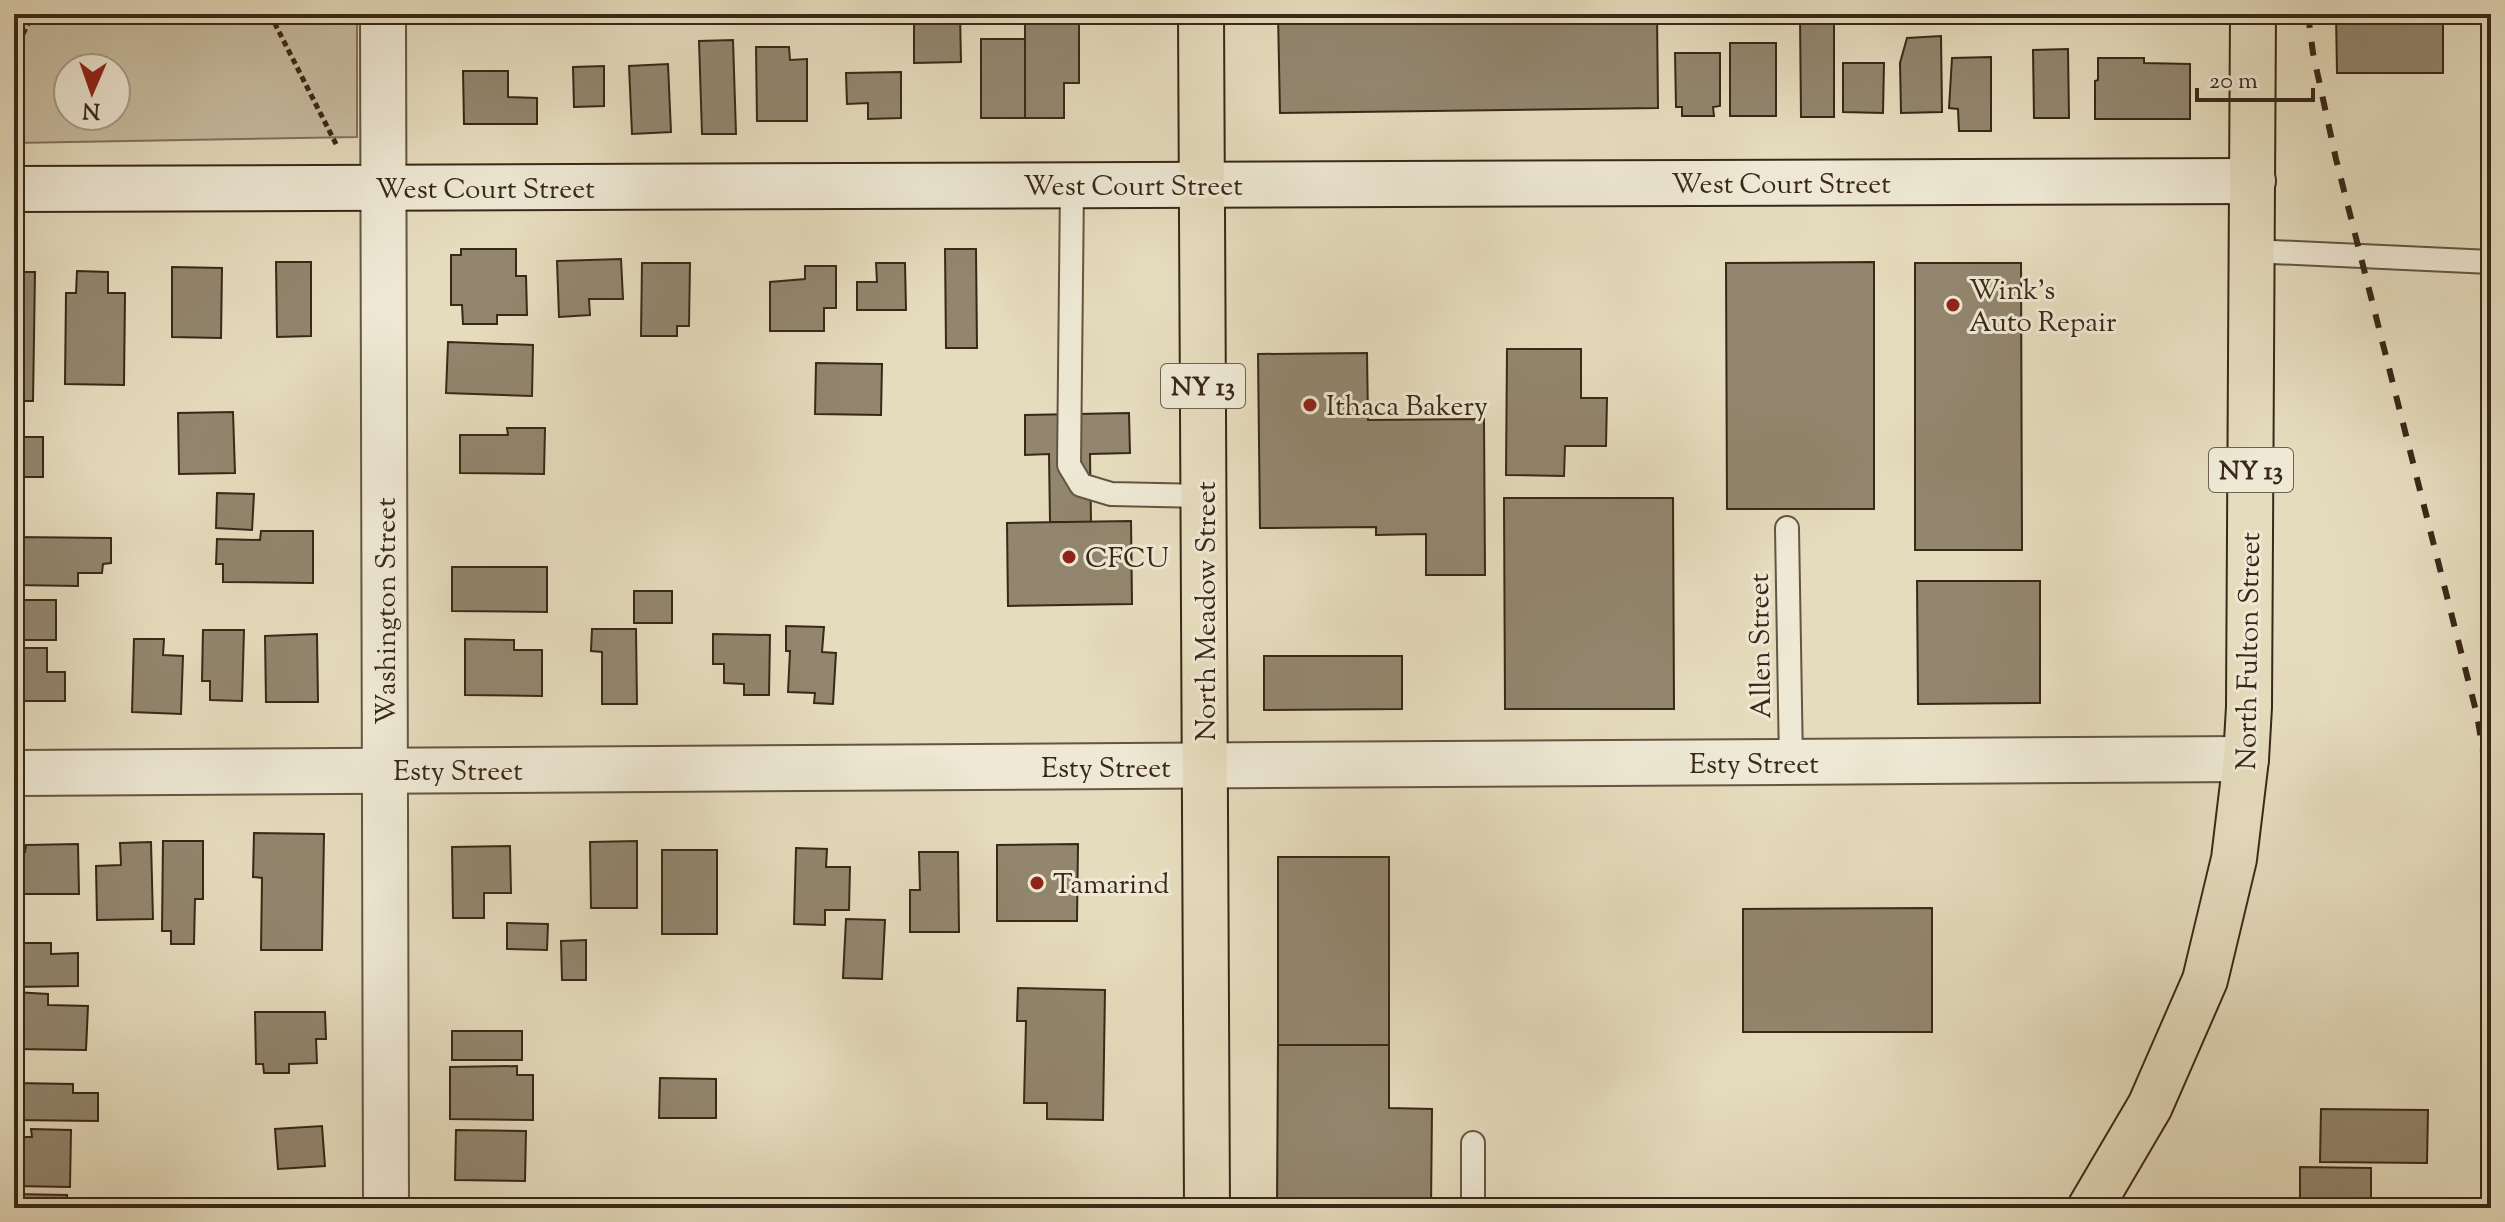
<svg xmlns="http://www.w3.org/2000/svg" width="2505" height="1222" font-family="'Sorts Mill Goudy',serif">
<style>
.green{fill:#c8bda1;stroke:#80725c;stroke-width:2;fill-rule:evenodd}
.building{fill:#92866e;stroke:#392818;stroke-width:2}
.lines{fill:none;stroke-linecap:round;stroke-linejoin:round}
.lane-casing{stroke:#645541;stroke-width:26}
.street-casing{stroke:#645541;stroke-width:48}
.secondary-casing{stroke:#392818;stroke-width:48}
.highway-casing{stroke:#392818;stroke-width:48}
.path{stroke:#392818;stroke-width:5;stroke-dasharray:6 4;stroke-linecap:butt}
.lane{stroke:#eee8d4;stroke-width:22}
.street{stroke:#eee8d4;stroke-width:44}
.secondary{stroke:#eee8d4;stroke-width:44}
.highway{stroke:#e5dcbd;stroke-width:44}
.rail{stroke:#392818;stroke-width:6;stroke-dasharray:14 14;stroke-linecap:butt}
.poi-dot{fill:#8f2418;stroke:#eee8d4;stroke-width:3}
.labels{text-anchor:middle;stroke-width:6;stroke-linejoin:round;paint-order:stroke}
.shield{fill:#eee8d4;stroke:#6f6250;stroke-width:2}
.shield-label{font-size:26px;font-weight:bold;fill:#392818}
.street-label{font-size:28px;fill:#392818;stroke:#eee8d4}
.poi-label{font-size:28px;fill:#392818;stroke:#eee8d4;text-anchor:start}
</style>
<rect width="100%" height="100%" fill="#e5dcbd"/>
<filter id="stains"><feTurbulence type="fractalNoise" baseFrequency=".0025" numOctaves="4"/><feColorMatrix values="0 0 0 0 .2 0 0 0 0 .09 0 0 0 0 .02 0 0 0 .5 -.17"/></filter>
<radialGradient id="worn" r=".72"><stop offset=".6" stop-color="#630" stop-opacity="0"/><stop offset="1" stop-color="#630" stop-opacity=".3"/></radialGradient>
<path class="green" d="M14,14H357V137L14,143ZM68,68H116V116H68Z"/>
<g class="building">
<path d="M914,14H960L961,62L914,63Z"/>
<path d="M1025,14H1079V83H1064V118H1025Z"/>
<path d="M1278,14H1657L1658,108L1280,113Z"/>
<path d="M2118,14H2148V16L2118,17Z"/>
<path d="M2336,14H2443V73H2337Z"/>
<path d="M1800,16H1834V117H1801Z"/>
<path d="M1941,36L1942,112L1901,113L1900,63L1907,38Z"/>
<rect x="981" y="39" width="44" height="79"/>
<path d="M733,40L736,134H702L699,41Z"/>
<rect x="1730" y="43" width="46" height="73"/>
<path d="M756,47H789L790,60L807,59V121H757Z"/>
<path d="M2068,49L2069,118H2034L2033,50Z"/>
<path d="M1675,53H1720V106L1713,107L1714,116H1682V107H1676Z"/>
<path d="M1991,57V131H1959L1958,109L1949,108L1952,58Z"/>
<path d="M2098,58H2144V63L2190,64V119H2095V81L2098,80Z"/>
<path d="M1843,63H1884L1883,113L1843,112Z"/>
<path d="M668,64L671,132L632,134L629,66Z"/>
<path d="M604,66V106L574,107L573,67Z"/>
<path d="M463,71H508V97L537,98V124H464Z"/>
<path d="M901,72V118L868,119V103L847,104L846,73Z"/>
<path d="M461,249H516V276H526L527,315H497V324H463L462,305H451V255H461Z"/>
<path d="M945,249H976L977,348H946Z"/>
<path d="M621,259L623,299H589L590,315L559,317L557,261Z"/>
<path d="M276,262H311V336L277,337Z"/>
<path d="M1874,262V509H1727L1726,263Z"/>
<path d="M642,263H690L689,326H677V336H641Z"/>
<path d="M876,263H905L906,310H857V282H877Z"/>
<path d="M1915,263H2021L2022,550H1915Z"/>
<path d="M805,266H836V308H824V331H770V282L805,279Z"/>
<path d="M172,267L222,268L221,338L172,337Z"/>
<path d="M77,271L108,272V293H125L124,385L65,384L66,293H76Z"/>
<path d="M14,272H35L33,401H14Z"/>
<path d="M448,342L533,345L532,396L446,393Z"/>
<path d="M1507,349H1581V398H1607L1606,446H1565L1564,476L1506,475Z"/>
<path d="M1367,353L1368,420L1484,419L1485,575H1426V534L1376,535V527L1260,528L1258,354Z"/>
<path d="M816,363L882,364L881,415L815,414Z"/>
<path d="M233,412L235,473L179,474L178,413Z"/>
<path d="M1129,413L1130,453L1090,454L1091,522H1050L1049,454L1025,455V415Z"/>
<path d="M507,428H545L544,474L460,473V435H508Z"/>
<rect x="14" y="437" width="29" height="40"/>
<path d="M217,493L254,494L252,530L216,528Z"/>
<path d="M1504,498H1673L1674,709H1505Z"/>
<path d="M1131,521L1132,604L1008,606L1007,523Z"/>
<path d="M261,531H313V583L223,582V564H216L217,539L260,540Z"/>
<path d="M14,537L111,538V563L103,564L102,573H78V586L14,585Z"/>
<path d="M452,567H547V612L452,611Z"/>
<path d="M1917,581H2040V703L1918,704Z"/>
<rect x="634" y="591" width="38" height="32"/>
<rect x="14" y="600" width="42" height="40"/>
<path d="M786,626L824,627L822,652L836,653L833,704L814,703L815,693L788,692L790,651H786Z"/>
<path d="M592,629H636L637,704H602V652L591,651Z"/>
<path d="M203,630H244L242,701L210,700V681H202Z"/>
<path d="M317,634L318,702H266L265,636Z"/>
<path d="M713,634L770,635L769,695H744V684L724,683V664H713Z"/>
<path d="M134,639H164L163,655L183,656L181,714L132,712Z"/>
<path d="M465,639L514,640V650H542V696L465,695Z"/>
<path d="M14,648H47V672H65V701H14Z"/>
<path d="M1264,656H1402V709L1264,710Z"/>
<path d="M254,833L324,834L322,950H261L262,878L253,877Z"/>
<path d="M163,841H203V899H195L194,944H171V931H162Z"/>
<path d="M637,841V908H591L590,842Z"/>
<path d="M151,842L153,919L97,920L96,866L121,865L120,843Z"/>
<path d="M78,844L79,894H14V852H25L26,845Z"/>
<path d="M1078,844L1077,921H997V845Z"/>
<path d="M510,846L511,893H484V918H453L452,847Z"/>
<path d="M796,848L827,849L826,867H850L849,910H825V925L794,924Z"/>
<rect x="662" y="850" width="55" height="84"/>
<path d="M919,852H958L959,932H910V890H920Z"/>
<rect x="1278" y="857" width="111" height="188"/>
<path d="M1932,908V1032H1743V909Z"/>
<path d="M846,919L885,920L882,979L843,978Z"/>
<path d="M507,923L548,924L547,950L507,949Z"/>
<path d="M586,940V980H562L561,941Z"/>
<path d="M14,943H51V954L78,953V986L14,987Z"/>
<path d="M1018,988L1105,990L1103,1120L1047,1119V1103H1024L1026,1021H1017Z"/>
<path d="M14,992L48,994V1005L88,1006L86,1050L14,1049Z"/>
<path d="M255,1012H325L326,1039H316L317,1063L289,1064V1073H264L263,1064H256Z"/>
<rect x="452" y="1031" width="70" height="29"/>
<path d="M1278,1045H1389V1108L1432,1109L1431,1208H1277Z"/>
<path d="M517,1066V1075H533V1120L450,1119V1067Z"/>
<path d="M660,1078L716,1079V1118H659Z"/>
<path d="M14,1083L73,1084V1093H98V1121L14,1120Z"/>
<path d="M2321,1109L2428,1110L2427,1163L2320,1162Z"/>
<path d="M322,1126L325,1166L278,1169L275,1129Z"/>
<path d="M31,1129L71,1130L70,1187L14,1186V1137H32Z"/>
<path d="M456,1130L526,1131L525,1181L455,1180Z"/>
<path d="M2300,1167L2371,1168V1208H2300Z"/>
<path d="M14,1194L67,1195V1208H14Z"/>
<path d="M634,1202L679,1203V1208H633Z"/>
</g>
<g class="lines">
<g class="lane-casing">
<g id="lane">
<path d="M1072,186L1069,465L1081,485L1111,494L1204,496"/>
<path d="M2252,251L2491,262"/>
<path d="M1787,528L1791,763"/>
<path d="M1473,1143V1208"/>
</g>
</g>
<g class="street-casing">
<g id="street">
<path d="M383,14L386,1208"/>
<path d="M14,773L2246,759"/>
</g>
</g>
<g class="secondary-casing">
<path id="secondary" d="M14,189L2253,181"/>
</g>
<g class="highway-casing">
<g id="highway">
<path d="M1201,14L1207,1208"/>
<path d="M2090,1208L2150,1106L2205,980L2234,859L2246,759L2249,707L2253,14"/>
</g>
</g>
<g class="path">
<path d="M270,14L337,146"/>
<path d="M14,52L33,14"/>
</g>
<use href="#lane" class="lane"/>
<use href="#street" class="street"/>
<use href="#secondary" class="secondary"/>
<use href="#highway" class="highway"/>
<path class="rail" d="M2308,14L2313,53L2336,159L2477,715L2491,800"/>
</g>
<g class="poi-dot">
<circle cx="1953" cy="305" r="8"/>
<circle cx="1310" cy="405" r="8"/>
<circle cx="1069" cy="557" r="8"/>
<circle cx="1037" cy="883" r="8"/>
</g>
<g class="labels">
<g class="shield">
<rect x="1161" y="364" width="84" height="44" rx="6"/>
<rect x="2209" y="448" width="84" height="44" rx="6"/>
</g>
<g class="shield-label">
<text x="1203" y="395">NY 13</text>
<text x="2251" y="479">NY 13</text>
</g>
<g class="street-label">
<text x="1781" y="193">West Court Street</text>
<text x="1133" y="195">West Court Street</text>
<text x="485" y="198">West Court Street</text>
<text transform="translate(385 611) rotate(-90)" y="10">Washington Street</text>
<text transform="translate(1205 611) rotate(-90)" y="10">North Meadow Street</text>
<text transform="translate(1759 646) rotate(-91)" y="10">Allen Street</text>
<text transform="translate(2247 651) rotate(-89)" y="10">North Fulton Street</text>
<text x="1754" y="773">Esty Street</text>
<text x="1106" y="777">Esty Street</text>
<text x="458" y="780">Esty Street</text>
</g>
<g class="poi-label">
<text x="1969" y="299">Wink's<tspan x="1969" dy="32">Auto Repair</tspan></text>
<text x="1326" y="415">Ithaca Bakery</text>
<text x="1085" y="567">CFCU</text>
<text x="1053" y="893">Tamarind</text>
</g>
</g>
<rect width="2505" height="1222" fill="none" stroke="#e5dcbd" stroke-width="48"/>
<rect x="16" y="16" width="2473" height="1190" fill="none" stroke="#392818" stroke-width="4"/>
<rect x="24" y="24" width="2457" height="1174" fill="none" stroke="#392818" stroke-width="2"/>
<g transform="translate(92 92) rotate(182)"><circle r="38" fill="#eee8d4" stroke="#a69b89" stroke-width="2"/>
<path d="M0-6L14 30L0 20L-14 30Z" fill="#8f2418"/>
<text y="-12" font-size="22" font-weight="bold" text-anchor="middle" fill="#392818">N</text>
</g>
<path d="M2197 88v12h116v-12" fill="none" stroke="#392818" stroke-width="4"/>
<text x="2209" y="88" font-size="24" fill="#392818" stroke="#eee8d4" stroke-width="6" paint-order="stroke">20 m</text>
<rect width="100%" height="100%" filter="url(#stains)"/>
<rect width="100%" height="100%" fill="url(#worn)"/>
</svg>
